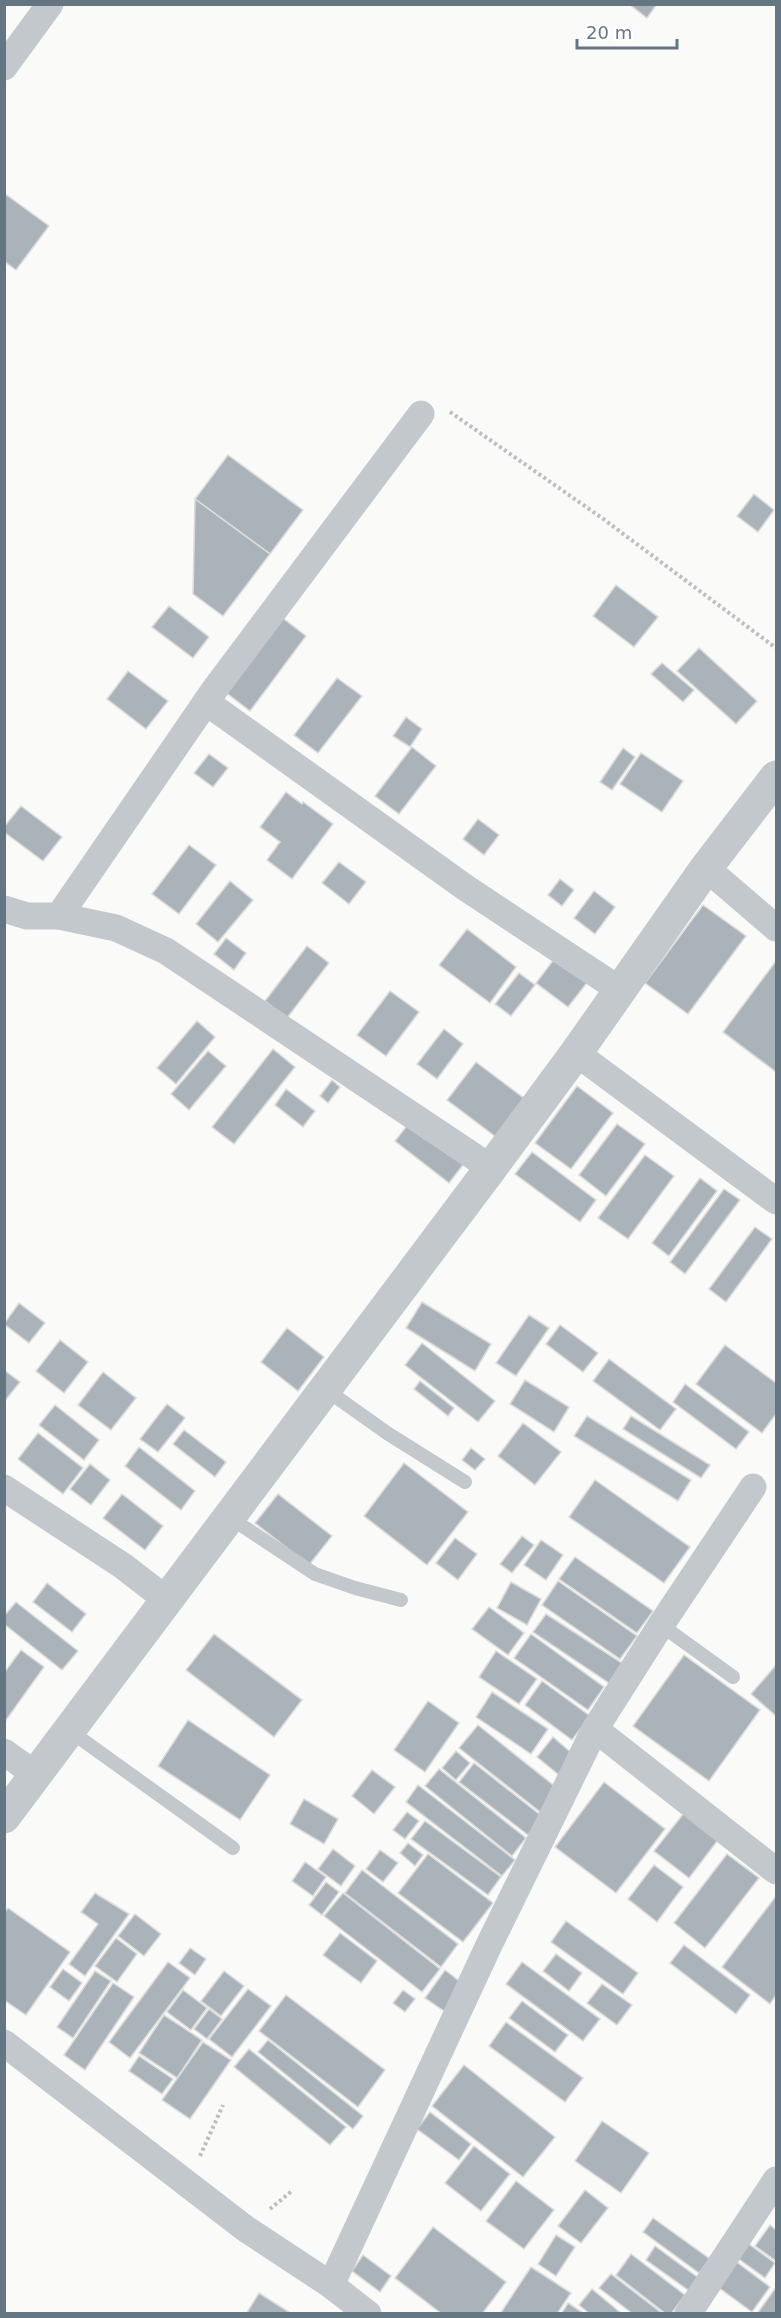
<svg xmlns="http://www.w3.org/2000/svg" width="781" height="2318" font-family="'DejaVu Sans',sans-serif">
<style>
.building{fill:#aab3b9;stroke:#dcdcda;stroke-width:1.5}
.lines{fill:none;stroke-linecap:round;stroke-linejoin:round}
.path{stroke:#bbbfc2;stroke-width:4;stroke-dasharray:3 3;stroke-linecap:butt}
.service{stroke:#c3c8cc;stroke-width:14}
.minor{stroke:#c3c8cc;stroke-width:27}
.tertiary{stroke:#c3c8cc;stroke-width:33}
</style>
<rect width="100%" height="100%" fill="#fafaf8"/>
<g class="building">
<path d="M629,4H657L647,18Z"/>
<path d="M4,193L49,226L16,270L4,261Z"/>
<path d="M228,455L303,510L270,554L195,499Z"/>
<path d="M754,494L774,510L758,532L737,516Z"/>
<path d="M195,499L270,554L223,616L193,594Z"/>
<path d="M616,585L658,617L634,647L593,616Z"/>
<path d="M169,606L209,637L193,658L152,627Z"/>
<path d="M280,616L306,636L250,711L224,691Z"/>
<path d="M699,648L757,701L736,724L677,671Z"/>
<path d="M662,663L694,690L683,702L651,674Z"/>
<path d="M128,671L168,701L146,729L107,699Z"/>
<path d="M337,678L362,696L318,753L294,735Z"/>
<path d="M406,717L422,729L410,747L393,736Z"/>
<path d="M412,747L436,766L399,814L375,796Z"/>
<path d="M623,748L635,757L612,790L600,782Z"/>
<path d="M641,753L683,781L662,812L620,784Z"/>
<path d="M209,754L228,768L213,787L194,773Z"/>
<path d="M286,792L302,804L303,802L333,824L292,879L267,860L280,842L260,827Z"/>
<path d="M21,806L62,837L43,861L4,832V827Z"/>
<path d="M478,819L499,835L484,855L463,839Z"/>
<path d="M189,845L216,865L179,914L152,894Z"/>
<path d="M339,862L366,882L349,904L322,883Z"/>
<path d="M560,879L574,890L562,906L548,895Z"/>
<path d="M230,881L253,900L218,942L196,924Z"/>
<path d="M594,891L615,907L595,934L574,918Z"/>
<path d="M703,905L746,936L688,1014L645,983Z"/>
<path d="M467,929L516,967L490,1003L439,965Z"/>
<path d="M226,938L246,953L234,970L214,954Z"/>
<path d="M307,946L329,963L287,1018L265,1001Z"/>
<path d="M558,954L590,979L568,1007L536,983Z"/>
<path d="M776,961V1072L723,1032Z"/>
<path d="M519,973L535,985L511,1016L495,1004Z"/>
<path d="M390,991L419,1012L386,1056L357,1035Z"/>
<path d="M197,1021L215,1037L176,1084L157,1068Z"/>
<path d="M444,1029L463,1044L437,1079L417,1064Z"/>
<path d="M273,1049L295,1067L234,1144L212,1127Z"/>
<path d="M208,1051L226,1066L189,1110L171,1094Z"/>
<path d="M476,1062L525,1099L496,1137L447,1100Z"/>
<path d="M332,1080L340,1087L328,1103L320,1096Z"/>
<path d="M577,1086L613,1113L571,1169L535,1143Z"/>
<path d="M286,1089L315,1111L303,1127L275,1105Z"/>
<path d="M413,1118L466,1161L449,1183L395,1141Z"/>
<path d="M617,1124L645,1144L606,1196L579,1175Z"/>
<path d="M532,1152L596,1200L580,1222L515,1174Z"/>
<path d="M645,1155L674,1176L628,1239L598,1218Z"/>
<path d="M700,1178L717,1191L669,1256L652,1243Z"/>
<path d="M724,1189L740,1200L685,1274L670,1262Z"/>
<path d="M755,1227L772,1239L726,1302L709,1289Z"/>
<path d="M422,1302L491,1344L475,1371L406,1328Z"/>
<path d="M19,1303L45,1323L29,1343L4,1324Z"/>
<path d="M529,1315L549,1328L516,1376L496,1363Z"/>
<path d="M560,1325L598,1353L583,1372L546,1344Z"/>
<path d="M287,1328L324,1357L298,1391L261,1362Z"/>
<path d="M60,1340L88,1362L64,1393L36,1371Z"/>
<path d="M422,1343L495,1401L478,1422L405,1365Z"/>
<path d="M725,1345L776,1383V1414L762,1433L696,1384Z"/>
<path d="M609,1359L676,1409L660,1430L593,1381Z"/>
<path d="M4,1370L20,1382L4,1402Z"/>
<path d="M103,1372L136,1398L111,1430L78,1405Z"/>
<path d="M525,1380L569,1407L554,1432L510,1404Z"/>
<path d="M420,1381L454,1408L448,1416L414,1389Z"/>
<path d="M685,1384L749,1432L736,1449L673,1402Z"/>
<path d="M167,1404L185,1418L158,1452L140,1439Z"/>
<path d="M55,1405L99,1440L84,1460L39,1425Z"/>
<path d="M587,1416L691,1480L678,1501L574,1436Z"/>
<path d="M631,1416L710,1465L701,1478L623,1429Z"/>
<path d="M523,1423L561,1452L535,1485L498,1456Z"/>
<path d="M184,1430L226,1462L215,1477L173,1444Z"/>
<path d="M38,1433L83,1468L63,1494L18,1459Z"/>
<path d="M139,1447L195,1491L181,1510L125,1466Z"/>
<path d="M471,1448L485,1459L475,1470L462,1460Z"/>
<path d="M404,1463L468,1512L427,1565L364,1516Z"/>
<path d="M90,1464L110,1480L91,1505L70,1489Z"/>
<path d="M595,1480L690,1547L664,1583L569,1517Z"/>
<path d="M122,1494L163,1526L145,1550L103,1518Z"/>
<path d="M278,1494L332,1536L309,1565L255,1523Z"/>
<path d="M522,1536L534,1545L512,1573L500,1564Z"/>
<path d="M455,1538L477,1554L458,1580L436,1563Z"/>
<path d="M541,1540L563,1555L546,1580L524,1565Z"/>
<path d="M575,1557L653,1611L637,1633L559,1579Z"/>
<path d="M558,1581L637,1636L620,1659L542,1605Z"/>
<path d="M511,1582L541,1599L527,1625L497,1608Z"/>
<path d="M47,1583L86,1614L72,1632L33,1602Z"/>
<path d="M16,1602L78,1651L62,1670L4,1624V1616Z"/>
<path d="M489,1607L524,1633L508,1655L472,1629Z"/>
<path d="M546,1614L622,1663L609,1683L533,1632Z"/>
<path d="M214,1634L302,1700L274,1737L186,1670Z"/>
<path d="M531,1634L604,1687L588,1710L514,1658Z"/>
<path d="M21,1650L44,1667L4,1723V1673Z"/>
<path d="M496,1651L537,1679L519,1704L479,1677Z"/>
<path d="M684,1655L760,1710L709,1781L633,1726Z"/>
<path d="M776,1665V1716L751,1694Z"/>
<path d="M542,1681L590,1716L572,1740L525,1705Z"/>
<path d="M492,1692L548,1729L531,1754L476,1717Z"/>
<path d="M428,1701L459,1723L425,1772L394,1750Z"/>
<path d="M188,1720L270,1775L240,1820L158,1766Z"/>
<path d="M478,1725L562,1792L544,1815L459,1748Z"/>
<path d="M553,1737L575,1756L559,1775L537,1757Z"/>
<path d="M456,1751L470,1763L456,1780L442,1768Z"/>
<path d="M474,1763L543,1817L528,1835L459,1782Z"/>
<path d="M439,1769L526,1838L512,1856L425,1786Z"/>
<path d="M372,1770L395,1787L374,1814L352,1796Z"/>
<path d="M604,1782L665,1829L616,1893L555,1847Z"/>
<path d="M418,1785L515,1860L502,1876L406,1802Z"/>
<path d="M304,1799L338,1819L324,1844L290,1824Z"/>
<path d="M407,1812L419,1821L405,1839L393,1830Z"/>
<path d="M684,1813L718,1840L689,1878L654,1851Z"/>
<path d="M425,1821L501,1877L488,1895L411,1839Z"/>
<path d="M408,1843L423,1855L415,1866L400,1853Z"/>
<path d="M333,1849L355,1866L341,1886L318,1869Z"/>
<path d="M380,1850L398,1863L383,1882L366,1869Z"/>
<path d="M428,1854L493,1903L463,1942L398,1893Z"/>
<path d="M727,1854L759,1878L705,1948L674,1923Z"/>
<path d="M305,1862L326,1877L313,1896L292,1881Z"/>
<path d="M654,1865L683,1887L657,1922L628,1899Z"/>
<path d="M362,1870L458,1944L441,1967L345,1893Z"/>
<path d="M326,1882L339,1892L322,1915L309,1905Z"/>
<path d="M95,1893L129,1914L85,1976L69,1964L98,1924L81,1912Z"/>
<path d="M343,1893L440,1969L422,1992L324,1916Z"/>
<path d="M776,1896V1995L770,2004L722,1967Z"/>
<path d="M8,1908L70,1952L26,2015L4,2000V1913Z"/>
<path d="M135,1914L161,1934L144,1956L118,1936Z"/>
<path d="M566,1921L638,1973L623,1994L551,1942Z"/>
<path d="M340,1933L377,1961L361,1983L323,1955Z"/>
<path d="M116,1938L137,1954L117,1982L95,1966Z"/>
<path d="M684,1945L750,1995L736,2014L670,1963Z"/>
<path d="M190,1948L206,1959L195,1975L179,1963Z"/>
<path d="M556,1954L582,1973L569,1991L543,1971Z"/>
<path d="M168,1962L190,1978L130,2058L109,2042Z"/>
<path d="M522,1962L600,2019L583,2041L506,1984Z"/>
<path d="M63,1969L82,1983L69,2001L50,1987Z"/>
<path d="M445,1970L463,1984L444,2011L425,1998Z"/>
<path d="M95,1971L111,1981L73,2038L57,2027Z"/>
<path d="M224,1971L244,1986L221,2016L201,2001Z"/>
<path d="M113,1983L134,1997L85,2070L64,2055Z"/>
<path d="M602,1984L632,2005L617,2025L587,2003Z"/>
<path d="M248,1989L271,2006L232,2057L209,2039Z"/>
<path d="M183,1990L207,2008L191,2030L167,2012Z"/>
<path d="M403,1990L415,1999L405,2012L393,2003Z"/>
<path d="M286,1995L385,2070L358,2107L259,2031Z"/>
<path d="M522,2001L568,2035L555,2052L509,2018Z"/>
<path d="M209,2009L222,2019L207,2039L194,2029Z"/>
<path d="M164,2015L202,2040L177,2078L139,2053Z"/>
<path d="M506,2022L583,2078L565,2102L489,2046Z"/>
<path d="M268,2040L363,2116L353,2129L258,2052Z"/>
<path d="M203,2042L231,2060L190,2119L162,2100Z"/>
<path d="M249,2049L346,2127L330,2145L234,2067Z"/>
<path d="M139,2056L173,2079L162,2094L129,2071Z"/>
<path d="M464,2065L555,2137L523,2177L432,2106Z"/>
<path d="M430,2112L471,2144L459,2160L417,2129Z"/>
<path d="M602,2121L649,2153L621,2193L575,2161Z"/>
<path d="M474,2146L510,2174L481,2211L445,2183Z"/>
<path d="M516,2181L554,2210L524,2249L486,2221Z"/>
<path d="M585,2190L608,2208L581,2243L558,2226Z"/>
<path d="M653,2218L710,2259L699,2273L643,2232Z"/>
<path d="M770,2225L776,2230V2261L755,2246Z"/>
<path d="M433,2227L506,2282L482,2314H442L395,2278Z"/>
<path d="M556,2235L575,2247L556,2276L538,2264Z"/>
<path d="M746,2242L775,2263L765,2278L736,2257Z"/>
<path d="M655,2246L704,2282L695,2295L646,2260Z"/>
<path d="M631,2254L685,2295L671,2314H666L616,2275Z"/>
<path d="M363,2255L391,2276L380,2292L352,2271Z"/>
<path d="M734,2260L770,2287L752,2312L715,2285Z"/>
<path d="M531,2267L571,2293L557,2314H500Z"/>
<path d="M611,2274L663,2314H633L599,2288Z"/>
<path d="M776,2287V2314H757Z"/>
<path d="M592,2289L622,2314H590L579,2305Z"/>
<path d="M259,2293L292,2314H246Z"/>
<path d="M568,2303L585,2314H561Z"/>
</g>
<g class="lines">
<g class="path">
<path d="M450,412L602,518L776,648"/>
<path d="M200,2156L223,2105"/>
<path d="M270,2209L293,2190"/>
</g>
<g class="service">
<path d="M325,1389L387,1433L465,1482"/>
<path d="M229,1517L315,1574L355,1588L401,1600"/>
<path d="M661,1625L733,1677"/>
<path d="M70,1731L233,1848"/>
</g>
<g class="minor">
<path d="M4,67L50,4"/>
<path d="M206,702L466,888L620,990"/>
<path d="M706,868L776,928"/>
<path d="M4,909L27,916H59L116,928L166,951L491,1168"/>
<path d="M59,916L215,689L421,414"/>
<path d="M576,1053L776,1201"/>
<path d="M4,1488L123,1566L167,1600"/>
<path d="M595,1729L776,1871"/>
<path d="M4,1752L36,1775"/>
<path d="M4,2043L246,2229L331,2285L368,2314"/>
<path d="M331,2285L489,1945L595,1729L661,1625L753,1487"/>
<path d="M688,2314L776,2180"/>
</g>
<path class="tertiary" d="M4,1817L491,1168L576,1053L706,868L776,777"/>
</g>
<rect width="781" height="2318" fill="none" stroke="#657683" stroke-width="12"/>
<path d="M577 39v9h100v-9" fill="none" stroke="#657683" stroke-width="3"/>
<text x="586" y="39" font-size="18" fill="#657683" stroke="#ffffff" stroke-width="4.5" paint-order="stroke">20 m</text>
</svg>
